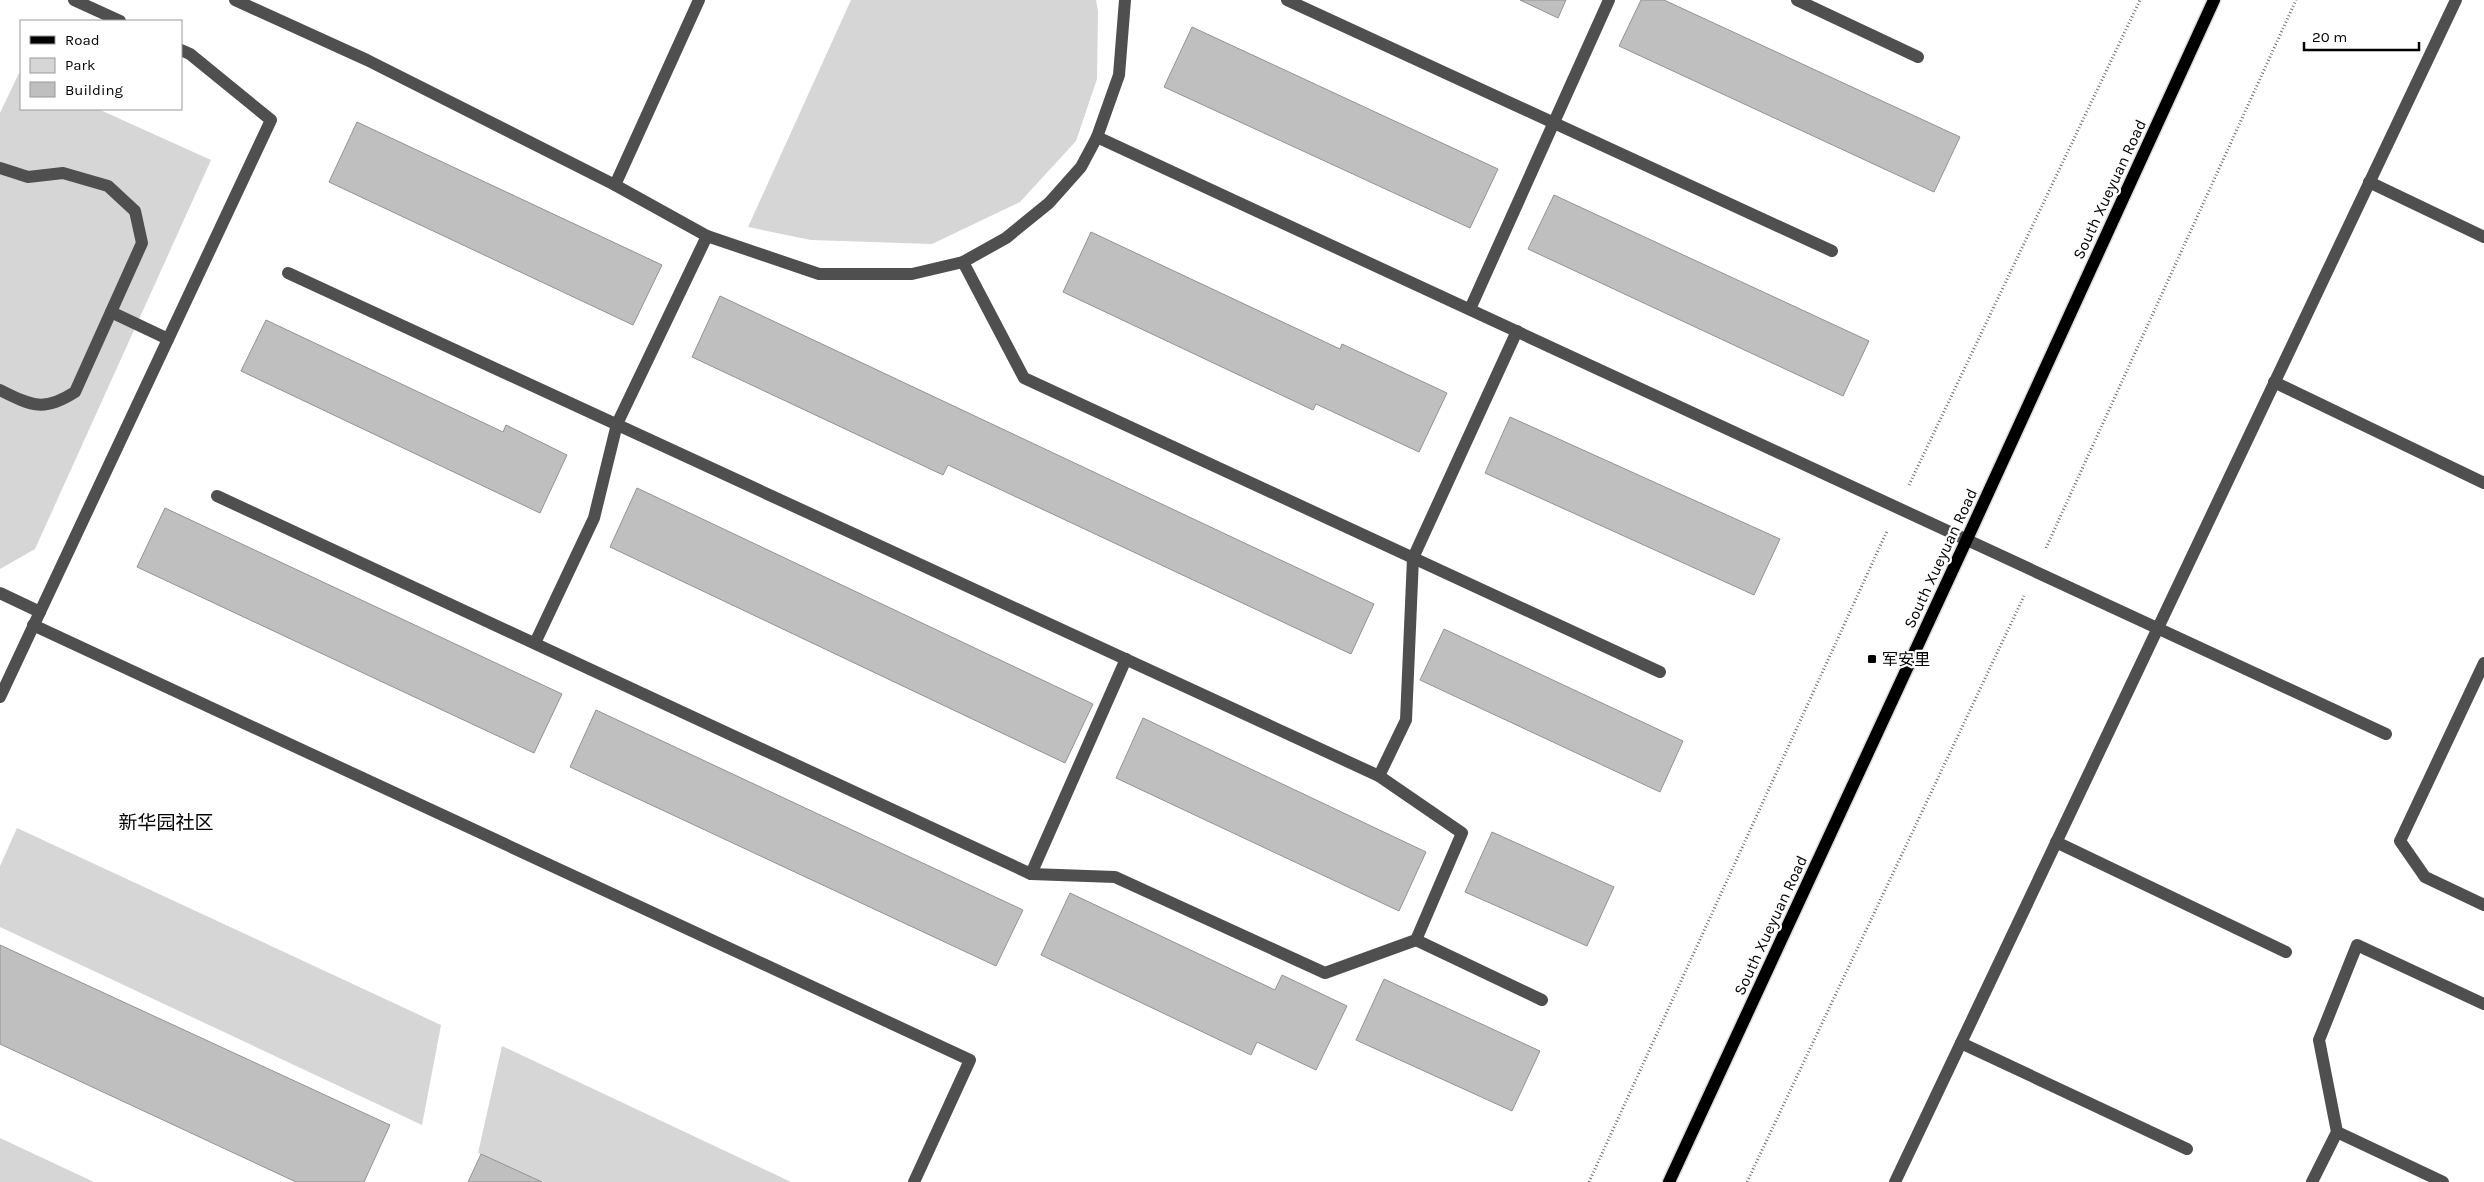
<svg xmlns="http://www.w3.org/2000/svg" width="2484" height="1182" font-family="Karla,'Noto Sans SC',sans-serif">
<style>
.green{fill:#d6d6d6}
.building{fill:#bfbfbf;stroke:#939393}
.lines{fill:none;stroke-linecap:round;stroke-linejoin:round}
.major-casing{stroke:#dbdbdb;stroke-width:15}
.path{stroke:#717171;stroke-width:3;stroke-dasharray:1 2.5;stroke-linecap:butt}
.minor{stroke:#4f4f4f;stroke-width:12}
.major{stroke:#000;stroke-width:12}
.poi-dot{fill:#000;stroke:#fff;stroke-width:2}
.labels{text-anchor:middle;stroke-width:4.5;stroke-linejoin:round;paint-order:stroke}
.street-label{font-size:16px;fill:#000;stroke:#fff}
.poi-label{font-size:16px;fill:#000;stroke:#fff;text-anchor:start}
.quarter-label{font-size:19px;fill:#000;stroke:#fff}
</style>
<rect width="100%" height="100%" fill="#fff"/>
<g class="green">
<path d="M851,0H1096L1098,11L1097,79L1076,141L1020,202L932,244L811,240L748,227Z"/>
<path d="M19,73L21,74V109H98L211,160L35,549L0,569V113Z"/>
<path d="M17,828L441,1025L422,1125L0,927V866Z"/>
<path d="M502,1046L791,1182H539L478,1153Z"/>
<path d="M0,1138L94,1182H0Z"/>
</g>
<g class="building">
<path d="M1520,0H1566L1558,18Z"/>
<path d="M1641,0H1664L1960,137L1934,192L1619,46Z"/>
<path d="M1192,27L1498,169L1470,228L1164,87Z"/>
<path d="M357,122L662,265L633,325L329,182Z"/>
<path d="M1554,195L1869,341L1843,396L1528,249Z"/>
<path d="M1091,232L1340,349L1342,344L1447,393L1419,452L1316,404L1313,410L1063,292Z"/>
<path d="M720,296L1374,604L1351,654L948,465L943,475L692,357Z"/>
<path d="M266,320L503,432L506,425L567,455L540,513L241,371Z"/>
<path d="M1510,417L1780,539L1754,595L1485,473Z"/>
<path d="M637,488L1093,704L1065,763L610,547Z"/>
<path d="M165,508L562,694L534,753L137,567Z"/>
<path d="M1444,629L1683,741L1660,792L1420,680Z"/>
<path d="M596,710L1023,910L996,966L570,767Z"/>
<path d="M1143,718L1426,852L1399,911L1116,778Z"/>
<path d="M1492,832L1614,887L1587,946L1465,892Z"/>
<path d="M1070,893L1275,990L1282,975L1347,1006L1316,1070L1257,1042L1251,1055L1041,955Z"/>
<path d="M0,945L390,1125L364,1182H296L0,1044Z"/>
<path d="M1384,979L1540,1051L1512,1111L1356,1040Z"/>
<path d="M481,1154L542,1182H468Z"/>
</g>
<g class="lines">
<g class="major-casing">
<path id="major" d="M1669,1182L1967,539L2214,0"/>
</g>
<g class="path">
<path d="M1909,485L2140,0"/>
<path d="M2046,548L2296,0"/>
<path d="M1589,1182L1887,531"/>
<path d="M1747,1182L2024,596"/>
</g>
<g class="minor">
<path d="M74,0L120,21"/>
<path d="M235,0L367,60L615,185L707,236L819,274H912L963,262L1006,238L1049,203L1081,167L1097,137L1119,75L1125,0"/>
<path d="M1287,0L1832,251"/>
<path d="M1797,0L1918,57"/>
<path d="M1097,137L2386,734"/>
<path d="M0,168L28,177L63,173L108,186L135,211L142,243L75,392C44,412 32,406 0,390"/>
<path d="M2369,182L2484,237"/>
<path d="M615,185L699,0"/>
<path d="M963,262L1024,378L1660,672"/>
<path d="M1470,309L1609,0"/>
<path d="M111,312L168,339"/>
<path d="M2274,382L2484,483"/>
<path d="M217,496L1031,874L1115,877L1325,973L1416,940L1462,833L1379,776L288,273"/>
<path d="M0,593L40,612"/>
<path d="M33,625L970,1060L914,1182"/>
<path d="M535,643L594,518L617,424L707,236"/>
<path d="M2484,663L2400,841L2425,877L2484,905"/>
<path d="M0,697L271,120L190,54L181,50"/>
<path d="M1379,776L1406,720L1413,558L1517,331"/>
<path d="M2056,842L2286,952"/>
<path d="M1031,874L1126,659"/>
<path d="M1416,940L1542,1000"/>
<path d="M1961,1043L2187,1149"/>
<path d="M2337,1132L2443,1182"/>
<path d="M1895,1182L2456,0"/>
<path d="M2312,1182L2337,1132L2319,1040L2357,945L2484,1004"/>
</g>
<use href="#major" class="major"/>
</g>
<rect class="poi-dot" x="1867" y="654" width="10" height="10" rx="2.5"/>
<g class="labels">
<g class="street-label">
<text transform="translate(2109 189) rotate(-65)" y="6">South Xueyuan Road</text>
<text transform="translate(1940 558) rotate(-65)" y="6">South Xueyuan Road</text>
<text transform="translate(1770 925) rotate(-65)" y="6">South Xueyuan Road</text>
</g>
<g class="poi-label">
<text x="1882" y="665">军安里</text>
</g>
<g class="quarter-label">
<text x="166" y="829">新华园社区</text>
</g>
</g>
<rect x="20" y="20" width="162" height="90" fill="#ffffff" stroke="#999999"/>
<rect x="30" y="36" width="25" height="8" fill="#000000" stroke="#999999"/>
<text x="65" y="45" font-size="15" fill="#000000">Road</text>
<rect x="30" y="58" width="25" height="15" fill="#d6d6d6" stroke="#999999"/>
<text x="65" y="70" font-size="15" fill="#000000">Park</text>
<rect x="30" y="82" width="25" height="15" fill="#bfbfbf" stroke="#999999"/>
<text x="65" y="95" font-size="15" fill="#000000">Building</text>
<path d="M2304 42v8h115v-8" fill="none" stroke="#000000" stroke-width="2.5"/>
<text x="2312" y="42" font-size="15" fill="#000000" stroke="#ffffff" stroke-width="4" paint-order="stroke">20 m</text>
</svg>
